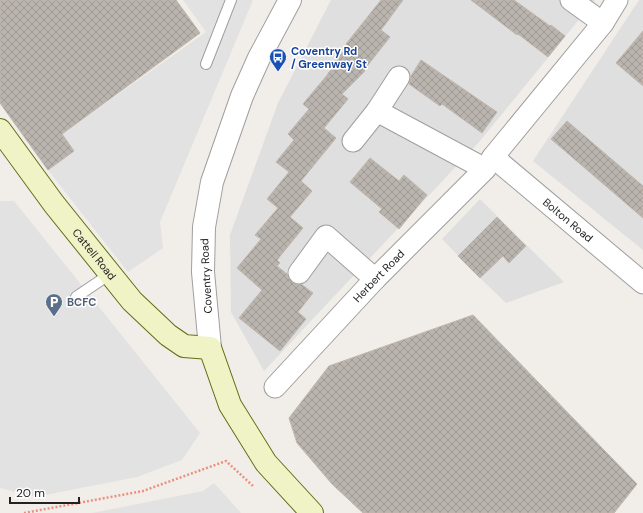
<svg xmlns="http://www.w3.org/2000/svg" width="643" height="513" font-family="'DM Sans',sans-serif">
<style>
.residential{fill:#dfdfdf}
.parking{fill:#e2e2e2}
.building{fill:url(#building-cross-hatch);stroke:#c1b7ad}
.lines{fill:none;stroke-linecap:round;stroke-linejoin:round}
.service-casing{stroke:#9f9f9f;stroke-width:12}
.minor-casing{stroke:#9f9f9f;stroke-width:23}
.tertiary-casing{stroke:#9f9f9f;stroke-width:24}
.secondary-casing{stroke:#616e13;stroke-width:24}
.path{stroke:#ea9081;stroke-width:2.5;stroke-dasharray:2 2;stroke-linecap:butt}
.service{stroke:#fff;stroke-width:10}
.minor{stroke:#fff;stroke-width:21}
.tertiary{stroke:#fff;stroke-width:22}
.secondary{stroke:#eff3c5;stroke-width:22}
.labels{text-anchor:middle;stroke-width:3;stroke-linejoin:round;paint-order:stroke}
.transit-label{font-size:11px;font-weight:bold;fill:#164399;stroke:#fff;text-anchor:start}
.street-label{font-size:11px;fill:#222;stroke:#fff}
.service-label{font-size:11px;font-weight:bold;fill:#4e5e75;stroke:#fff;text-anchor:start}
</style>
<defs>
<pattern id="building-cross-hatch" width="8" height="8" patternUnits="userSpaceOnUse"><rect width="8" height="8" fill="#bab4af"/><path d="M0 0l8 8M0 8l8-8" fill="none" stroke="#a09a96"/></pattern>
</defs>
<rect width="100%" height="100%" fill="#f1eee9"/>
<g class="residential">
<path d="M331,0H595L480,141L264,371L231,312L230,235L278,103Z"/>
<path d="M639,0H643V250L533,161Z"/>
<path d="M480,199L564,282L506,303L480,278L442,239Z"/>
</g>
<g class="parking">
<path d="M183,0H253L160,222L163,248L128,272L48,170L74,151L62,134L206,32Z"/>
<path d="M0,201H14L200,433L182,460L137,477L35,497L0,488Z"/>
<path d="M214,483L241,513H92L203,491Z"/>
</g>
<g class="building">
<path d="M0,0H176L200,33L62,134L74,151L48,170L0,103Z"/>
<path d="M381,0H403L381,30L390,37L364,70L365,71L342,94L348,99L324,128L336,138L301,181L312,191L290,217L303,228L277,260L280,263L277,266L287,274L288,278L292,282L297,285L301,284L313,293L298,312L306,319L280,351L239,318L262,290L237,268L261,239L255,235L278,208L267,199L289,172L276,162L294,140L288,134L309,109L303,104L328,74V73L334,67L331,64L349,46L346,44Z"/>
<path d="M471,0H514L550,26L551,25L565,36L548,57L518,34L517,35Z"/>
<path d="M643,31V86L616,63Z"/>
<path d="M421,60L497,112L482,133L442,104L440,106L409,84L411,78V76Z"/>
<path d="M567,121L643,186V218L551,139Z"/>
<path d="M370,158L399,181L404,175L427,195L399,229L379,212L382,209L350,182Z"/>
<path d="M497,217L526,246L509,263L503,256L480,278L458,256Z"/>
<path d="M473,315L637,484L614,513H363L332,484L297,443L289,418L329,366Z"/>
</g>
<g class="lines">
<g class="service-casing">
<g id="service">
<path d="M206,64L231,0"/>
<path d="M76,297L110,274"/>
</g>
</g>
<g class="minor-casing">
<g id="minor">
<path d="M571,0L603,23"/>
<path d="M377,111L399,77"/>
<path d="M353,141L377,111L485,169"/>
<path id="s1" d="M493,157L643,283"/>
<path d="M299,273L326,236L375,279"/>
<path id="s2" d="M275,387L375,279L485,169L493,157L603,23L617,0"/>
</g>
</g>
<g class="tertiary-casing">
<path id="tertiary" d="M210,348L203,272L204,227L212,182L242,96L259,58L290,0"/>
</g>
<g class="secondary-casing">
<g id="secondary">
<path id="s3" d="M0,130L54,204L132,301L168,335L184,346L210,348L230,405L266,463L312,513"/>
</g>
</g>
<path class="path" d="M24,513L143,491L226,461L253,486"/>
<use href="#service" class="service"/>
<use href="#minor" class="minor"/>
<use href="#tertiary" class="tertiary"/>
<use href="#secondary" class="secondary"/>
</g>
<defs>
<g id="bus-pin" transform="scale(0.9)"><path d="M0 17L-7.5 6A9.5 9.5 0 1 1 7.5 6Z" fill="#1a4fb4" stroke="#fff"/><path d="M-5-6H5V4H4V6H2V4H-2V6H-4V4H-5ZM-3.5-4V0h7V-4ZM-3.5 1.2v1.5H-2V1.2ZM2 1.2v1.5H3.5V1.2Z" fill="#fff"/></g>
<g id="parking-pin" transform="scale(0.9)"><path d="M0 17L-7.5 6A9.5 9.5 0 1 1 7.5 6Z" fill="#5c6f8a" stroke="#fff"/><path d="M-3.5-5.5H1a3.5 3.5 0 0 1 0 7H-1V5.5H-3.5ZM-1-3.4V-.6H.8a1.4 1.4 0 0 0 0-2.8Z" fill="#fff"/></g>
</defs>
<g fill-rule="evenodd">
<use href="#bus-pin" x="278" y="57"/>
<use href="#parking-pin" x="54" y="302"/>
</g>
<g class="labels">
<g class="transit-label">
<text x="291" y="55">Coventry Rd<tspan x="291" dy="13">/ Greenway St</tspan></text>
</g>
<g class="street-label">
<text dy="4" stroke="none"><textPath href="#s1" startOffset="98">Bolton Road</textPath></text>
<text dy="4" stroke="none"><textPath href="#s3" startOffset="156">Cattell Road</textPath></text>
<text transform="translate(206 276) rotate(-93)" y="4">Coventry Road</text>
<text dy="4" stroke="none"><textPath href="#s2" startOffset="152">Herbert Road</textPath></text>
</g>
<g class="service-label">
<text x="67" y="306">BCFC</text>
</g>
</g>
<path d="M10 497v6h69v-6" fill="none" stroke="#222222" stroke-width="2"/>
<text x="16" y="497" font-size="12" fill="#222222" stroke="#ffffff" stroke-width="3" paint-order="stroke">20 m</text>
</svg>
